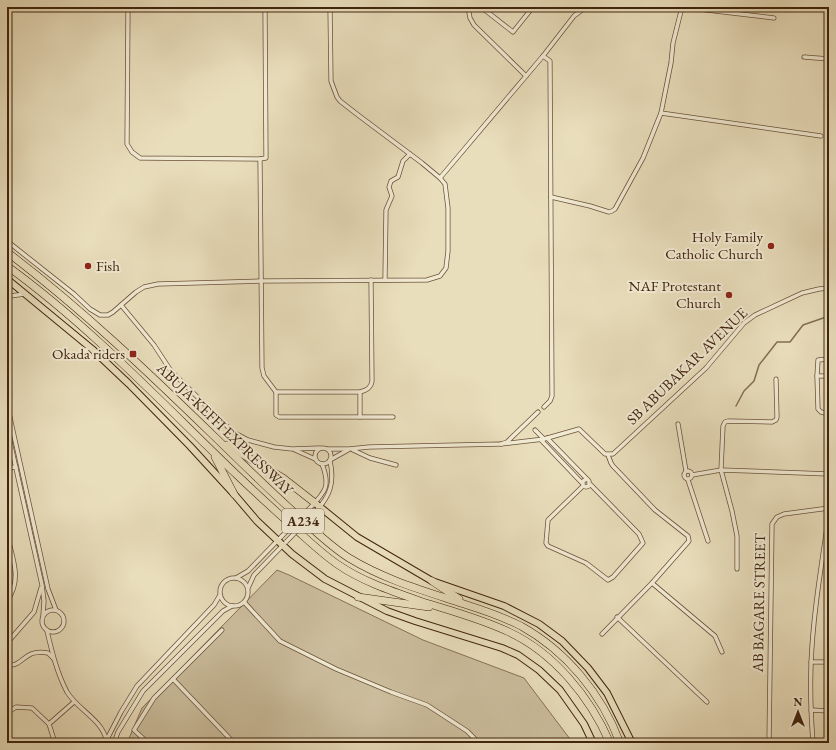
<svg xmlns="http://www.w3.org/2000/svg" width="836" height="750" font-family="'EB Garamond',serif">
<style>
.green{fill:#ccbe9e;stroke:#867156}
.lines{fill:none;stroke-linecap:round;stroke-linejoin:round}
.stream{stroke:#836e53;stroke-width:1.5}
.minor-casing{stroke:#6a523a;stroke-width:5}
.trunk-casing{stroke:#40240e;stroke-width:8}
.motorway-casing{stroke:#40240e;stroke-width:8}
.minor{stroke:#f1ead3;stroke-width:3.5}
.trunk{stroke:#e9debc;stroke-width:6}
.motorway{stroke:#e9debc;stroke-width:7}
.minor-bridge-casing{stroke:#6a523a;stroke-width:5;stroke-linecap:butt}
.minor-bridge{stroke:#f1ead3;stroke-width:3.5}
.poi-dot{fill:#8f2418;stroke:#f1ead3;stroke-width:1.5}
.labels{text-anchor:middle;stroke-width:4;stroke-linejoin:round;paint-order:stroke}
.shield{fill:#f1ead3;stroke:#755f49;stroke-width:1}
.shield-label{font-size:14px;font-weight:bold;fill:#40240e}
.poi-label{font-size:15px;fill:#40240e;stroke:#f1ead3;text-anchor:end}
.street-label{font-size:15px;fill:#40240e;stroke:#f1ead3}
</style>
<rect width="100%" height="100%" fill="#e9debc"/>
<filter id="stains"><feTurbulence type="fractalNoise" baseFrequency=".005" numOctaves="4"/><feColorMatrix values="0 0 0 0 .2 0 0 0 0 .09 0 0 0 0 .02 0 0 0 .5 -.17"/></filter>
<radialGradient id="worn" r=".72"><stop offset=".6" stop-color="#630" stop-opacity="0"/><stop offset="1" stop-color="#630" stop-opacity=".3"/></radialGradient>
<path class="green" d="M277,570L289,575L423,640L524,678L573,743H127L142,708Z"/>
<g class="lines">
<path class="stream" d="M736,406L744,391L754,381L759,365L777,342H790L803,325L829,316"/>
<g class="minor-casing">
<g id="minor">
<path d="M128,7L127,144L132,152L140,158L260,159L266,158L265,7"/>
<path d="M468,7L470,18L474,25L526,76"/>
<path d="M481,7L513,32L533,7"/>
<path d="M681,7L774,18"/>
<path d="M543,56L550,61L552,396L550,401L544,407"/>
<path d="M804,57L829,59"/>
<path d="M661,113L821,136"/>
<path d="M260,159L262,368L264,376L276,392V415L279,417H393"/>
<path d="M440,178L543,56L574,16L586,7"/>
<path d="M551,197L590,206L609,212L612,211L615,209L643,158L661,113L671,63L673,43L682,7"/>
<path d="M7,241L74,294L90,309L100,315H108L113,312L136,292L144,287L158,284L261,281L427,280L440,276L446,268L448,251V208L445,184L440,178L422,163L358,115L340,101L337,97L331,81L330,7"/>
<path d="M385,279L386,210L392,196L389,187L391,181L398,177L403,161L410,154"/>
<path d="M7,298L10,296L25,294"/>
<path d="M121,305L154,345L171,371L233,432L248,440L274,447L292,449L320,448"/>
<path d="M75,358L90,347"/>
<path d="M829,359L818,360L817,376L818,409L821,412L829,414"/>
<path d="M817,376H829"/>
<path d="M276,392H360C367,390 371,388 372,381L371,280"/>
<path d="M360,392V417"/>
<path d="M7,404L48,589L56,610"/>
<path d="M678,424L686,471"/>
<path d="M7,428L42,585L44,601L43,615"/>
<path d="M535,430L544,439"/>
<path d="M547,438L587,479"/>
<path d="M541,440L582,483"/>
<path d="M501,444L544,439L579,429L605,454H613L706,368L744,323L755,315L802,293L819,289L829,288"/>
<circle cx="323" cy="456" r="8"/>
<path d="M328,449H349L369,447L501,444L507,442L538,412"/>
<path d="M295,450L315,459"/>
<path d="M353,450L370,458L396,465"/>
<path d="M330,460L348,450"/>
<path d="M7,468L16,467"/>
<circle cx="688" cy="475" r="4"/>
<path d="M692,475L721,470L829,474"/>
<path d="M688,480L708,541"/>
<path d="M583,486V481L587,479L589,481V486L586,487L583,486L548,520L546,543L548,546L586,563L608,580L613,577L643,543L639,534L590,484"/>
<path d="M309,509C325,492 331,487 322,464"/>
<path d="M314,513C330,497 335,483 330,461"/>
<path d="M7,534C12,558 23,579 7,601"/>
<path d="M737,569V536L732,511L721,470L723,426L725,422L728,421L772,422L776,420L777,417L776,379"/>
<circle cx="234" cy="592" r="14"/>
<path d="M236,578L248,571L282,536"/>
<path d="M652,583L715,636L722,652"/>
<path d="M248,588L254,575L284,544"/>
<path d="M244,602L280,641L336,669L391,692L427,705L467,731L479,743"/>
<circle cx="53" cy="621" r="11"/>
<path d="M617,617L707,702"/>
<path d="M47,631C52,652 57,673 67,692C78,710 101,719 106,739"/>
<path d="M602,634L652,583L689,541L688,536L655,510L613,466L611,463L608,455"/>
<path d="M7,643L34,612L41,588"/>
<path d="M811,662H829"/>
<path d="M7,665C18,667 22,658 31,654C36,652 42,652 48,653L53,658"/>
<path d="M173,679L234,743"/>
<path d="M811,710L829,711"/>
<path d="M7,713L16,707L32,708L49,724L55,743"/>
<path d="M49,724L74,702"/>
<path d="M105,743L121,712L137,686L214,605L220,595"/>
<path d="M114,743L118,732L143,691L223,611L232,606"/>
<path d="M148,743L134,730L154,698L222,630"/>
<path d="M769,743L772,524L777,517L784,514L829,508"/>
<path d="M813,743C811,717 810,690 811,664C813,613 822,563 829,513"/>
</g>
</g>
<g class="trunk-casing">
<g id="trunk">
<path d="M7,279L92,349L129,384L190,446L234,494L257,521L292,554L325,579L387,611L415,621L502,648L518,655L539,670L560,690L584,724L593,743"/>
<path d="M315,503L357,537L432,581L504,606L539,624L562,641L588,668L607,693L632,743"/>
</g>
</g>
<g class="motorway-casing">
<g id="motorway">
<path d="M7,252C82,309 150,374 217,439C246,467 275,496 305,522C319,535 333,548 349,558C385,580 425,591 464,604C483,610 503,617 521,626C566,651 602,694 620,743"/>
<path d="M7,266C91,327 162,403 237,475C258,495 279,514 301,534C312,544 324,555 337,564C363,582 394,592 423,602C452,611 482,619 509,632C554,653 590,697 610,743"/>
<path d="M227,445L283,478L315,503"/>
<path d="M215,457L234,494"/>
<path d="M432,581L459,599"/>
<path d="M358,597L429,607"/>
</g>
</g>
<use href="#minor" class="minor"/>
<use href="#trunk" class="trunk"/>
<use href="#motorway" class="motorway"/>
<g class="minor-bridge-casing">
<g id="minor-bridge">
<path d="M282,536L309,509"/>
<path d="M286,542L314,513"/>
</g>
</g>
<use href="#minor-bridge" class="minor-bridge"/>
</g>
<g class="poi-dot">
<circle cx="771" cy="246" r="4"/>
<circle cx="88" cy="266" r="4"/>
<circle cx="729" cy="295" r="4"/>
<rect x="129" y="350" width="8" height="8" rx="2"/>
</g>
<g class="labels">
<rect class="shield" x="282" y="509" width="42" height="24" rx="3"/>
<g class="shield-label">
<text x="303" y="526">A234</text>
</g>
<g class="poi-label">
<text x="763" y="242">Holy Family<tspan x="763" dy="17">Catholic Church</tspan></text>
<text x="96" y="271" text-anchor="start">Fish</text>
<text x="721" y="291">NAF Protestant<tspan x="721" dy="17">Church</tspan></text>
<text x="125" y="359">Okada riders</text>
</g>
<g class="street-label">
<text transform="translate(687 366) rotate(-44)" y="5">SB ABUBAKAR AVENUE</text>
<text transform="translate(225 429) rotate(44)" y="5">ABUJA-KEFFI EXPRESSWAY</text>
<text transform="translate(759 603) rotate(-89)" y="5">AB BAGARE STREET</text>
</g>
</g>
<rect width="836" height="750" fill="none" stroke="#e9debc" stroke-width="24"/>
<rect x="8" y="8" width="820" height="734" fill="none" stroke="#40240e" stroke-width="2"/>
<rect x="12" y="12" width="812" height="726" fill="none" stroke="#40240e"/>
<g transform="translate(798 712)" stroke="#f1ead3" stroke-width="3" paint-order="stroke">
<path d="M0-3L7 15L0 10L-7 15Z" fill="#40240e"/>
<text y="-6" font-size="11" font-weight="bold" text-anchor="middle" fill="#40240e">N</text>
</g>
<rect width="100%" height="100%" filter="url(#stains)"/>
<rect width="100%" height="100%" fill="url(#worn)"/>
</svg>
